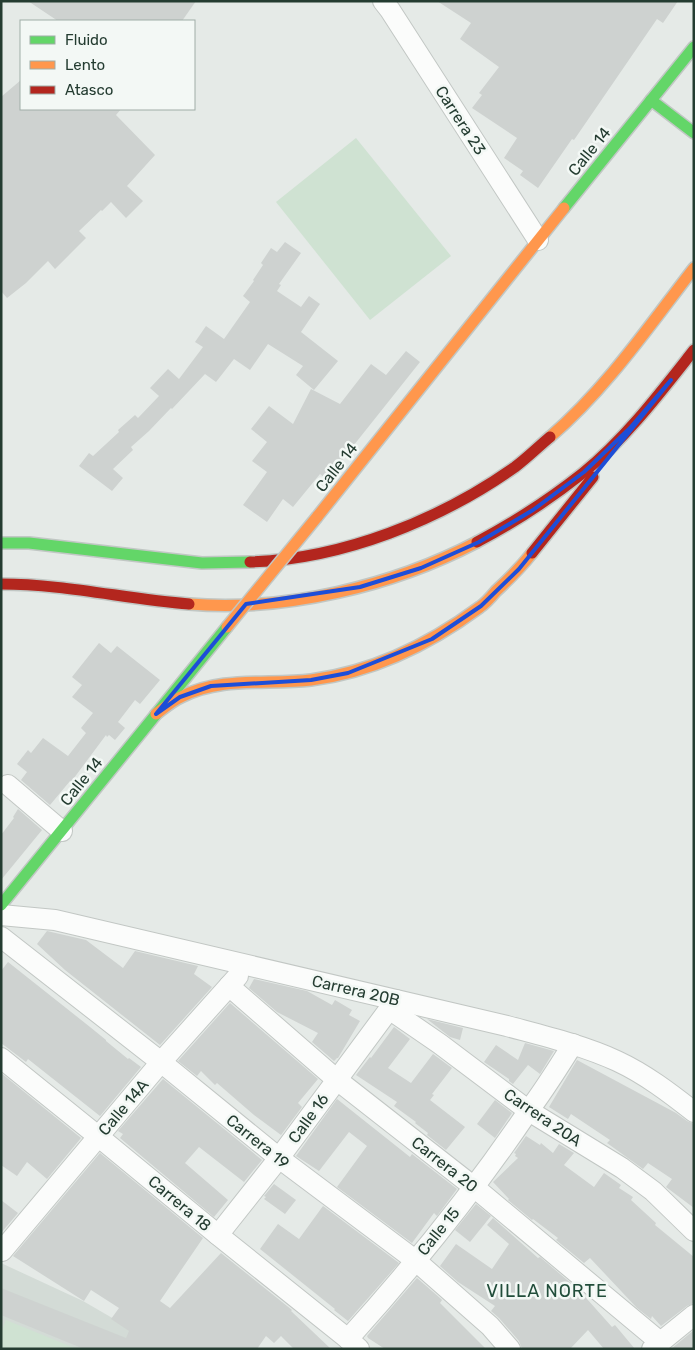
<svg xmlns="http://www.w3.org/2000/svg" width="695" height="1350" font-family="Rubik,sans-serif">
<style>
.built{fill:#d3dbd6}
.green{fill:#cfe2d2}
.building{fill:#ced2d0}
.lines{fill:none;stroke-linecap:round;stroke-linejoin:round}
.street-casing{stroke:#c2c7c4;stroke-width:22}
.fast-casing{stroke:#c1c7c4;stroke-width:14}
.slow-casing{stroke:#c1c7c4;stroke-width:14}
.jam-casing{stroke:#c1c7c4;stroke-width:14}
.street{stroke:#fbfcfb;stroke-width:20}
.fast{stroke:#63d668;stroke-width:11}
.slow{stroke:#ff974d;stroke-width:11}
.jam{stroke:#b3261e;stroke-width:11}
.slow-bridge-casing{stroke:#c1c7c4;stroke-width:14;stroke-linecap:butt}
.slow-bridge{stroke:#ff974d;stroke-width:11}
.marked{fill:none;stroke:#1d4ed8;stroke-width:4;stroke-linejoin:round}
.labels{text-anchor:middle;stroke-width:5;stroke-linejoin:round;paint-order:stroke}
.street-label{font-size:16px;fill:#243c31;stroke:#f3f8f5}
.neighbourhood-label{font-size:18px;letter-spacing:1px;fill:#214d3a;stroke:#f3f8f5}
</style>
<rect width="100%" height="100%" fill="#e5eae7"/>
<path class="built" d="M1,1263L83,1301L133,1330L156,1349H1Z"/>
<g class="green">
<path d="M356,138L451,256L370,320L276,202Z"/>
<path d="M6,1320L77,1349H1V1332Z"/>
</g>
<g class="building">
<path d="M28,1H196L182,21H58Z"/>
<path d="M437,1H678L663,23L657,19L574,140L572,139L538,188L520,175L523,171L504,158L517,138L472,108L482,95L479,93L499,67L460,39L471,23Z"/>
<path d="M21,80V109H121L116,115L155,155L127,186L143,201L126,218L111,202L102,211L101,210L79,231L86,238L55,269L48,261L26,283L7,298L1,291V97Z"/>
<path d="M285,242L301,253L279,284L281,285L277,291L301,307L309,296L320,304L301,332L338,361L314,390L296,375L303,366L268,344L250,370L234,359L216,382L205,374L172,409L171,408L149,431L131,447L133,450L113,469L123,478L112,491L79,466L89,453L93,456L119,432L118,430L135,415L138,418L159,396L150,388L168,369L179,379L203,347L195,342L206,326L224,339L250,302L243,296L254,281L253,280L263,265L261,263L271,248L277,252Z"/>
<path d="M406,351L420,362L342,460L340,459L325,478L320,474L293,507L283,499L267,522L243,505L267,472L252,461L267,442L251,429L269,406L293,424L311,389L340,404L371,364L386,375Z"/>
<path d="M99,643L111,653L117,646L160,680L140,704L135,700L118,722L125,728L115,740L109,735L107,737L106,735L71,782L70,781L50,805L21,780L27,772L17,764L28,750L31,753L43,738L68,756L86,733L81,728L93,713L72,697L82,685L72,677Z"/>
<path d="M18,809L42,830L1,880V835L14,818L13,817Z"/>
<path d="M47,931L86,940L123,968L135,951L198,966L194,974L212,987L160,1045L65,970L37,944Z"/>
<path d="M8,962L90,1027L106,1040V1041L128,1059L129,1058L141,1067L100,1116L28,1059L26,1062L1,1043V971Z"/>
<path d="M254,979L307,991L332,1005L335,1000L352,1010L349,1015L360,1021L338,1058H337L334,1061L312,1042L318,1033L277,1012L249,988Z"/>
<path d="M230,1003L318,1079L298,1103L302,1107L281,1135L254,1115L217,1083L215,1085L201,1071L197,1076L178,1061Z"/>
<path d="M427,1019L463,1028L460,1040L450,1037Z"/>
<path d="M394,1027L410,1039L388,1068L411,1083L433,1054L452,1068L432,1094L434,1095L430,1100L465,1127L446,1150L427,1135L428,1133L415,1123L416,1122L394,1106L397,1102L356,1075L370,1057L371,1058Z"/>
<path d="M525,1043L554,1051L540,1074L528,1065L513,1084L509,1081V1079L484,1062L496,1045L518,1060Z"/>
<path d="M577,1060L676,1113L687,1121L694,1124V1208L666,1187L672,1179L648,1163L643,1169L607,1143L610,1140L571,1114L568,1119L549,1107Z"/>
<path d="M1,1073L81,1138L47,1179L27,1162L17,1176L1,1165Z"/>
<path d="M163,1079L262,1160L244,1182L199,1147L185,1163L228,1200L214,1217L120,1138L123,1134L118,1131Z"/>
<path d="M337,1099L410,1157L412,1154L457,1189L437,1216L434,1213L412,1243L337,1187L367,1146L349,1132L319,1171L296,1156Z"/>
<path d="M495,1100L512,1113L495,1138L477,1124Z"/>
<path d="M526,1136L540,1145L541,1143L553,1153L559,1144L574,1153L564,1165L594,1187L604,1173L621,1185L619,1188L633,1197L631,1200L656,1223L655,1225L694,1257V1303L687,1306L661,1326L652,1316L651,1319L637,1308L590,1258L584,1263L556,1240L558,1238L533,1219L532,1220L508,1200L509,1199L493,1182L518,1158L515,1156L516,1154L514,1153Z"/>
<path d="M100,1153L203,1238L160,1301L170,1308L221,1253L292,1310L291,1311L331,1349H294L281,1336L274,1343L266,1336L257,1349H84L1,1315V1288L126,1338L129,1331L111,1319L119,1308L91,1290L84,1301L13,1256Z"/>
<path d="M274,1184L296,1200L285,1214L264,1199L266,1197L264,1196Z"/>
<path d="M1,1200L18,1213L1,1233Z"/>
<path d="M476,1204L491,1216L470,1242L455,1230Z"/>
<path d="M323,1206L399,1263L348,1321L334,1310L335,1309L260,1249L278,1224L299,1239Z"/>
<path d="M493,1218L538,1258L540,1257L579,1290L612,1327L615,1325L635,1349H604L588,1330L570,1349H522L519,1341L499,1318L491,1311L495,1306L458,1282L440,1266L456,1244L492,1269L509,1244L487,1225Z"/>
<path d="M417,1278L440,1298L442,1300L440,1303L486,1349H385L368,1338L367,1336Z"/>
<path d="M694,1330V1349H671Z"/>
</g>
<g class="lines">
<g class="street-casing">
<g id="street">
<path d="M383,1L390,10L538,240"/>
<path d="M8,785L62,831"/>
<path d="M1,915L55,920L507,1026C544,1036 582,1045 617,1061C645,1074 670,1093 694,1112"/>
<path d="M1,937L161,1062L279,1158L415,1260L490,1326L510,1349"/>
<path d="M229,986L336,1079L474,1187L660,1342"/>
<path d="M389,1009L440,1044L529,1111L622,1168L653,1191L694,1231"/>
<path d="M1,1058L99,1137L218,1235L348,1339L359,1349"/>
<path d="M218,1235L279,1158L396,1000"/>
<path d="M2,1251L161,1062L238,976"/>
<path d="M348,1339C413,1267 475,1190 529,1110C545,1089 559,1066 573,1044"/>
<path d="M652,1349L694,1315"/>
</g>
</g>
<g class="fast-casing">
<g id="fast">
<path d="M651,100L694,133"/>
<path d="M564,208L694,47"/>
<path d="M1,543H29L202,563L250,562"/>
<path d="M1,905L227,627"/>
</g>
</g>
<g class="slow-casing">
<g id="slow">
<path d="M550,437C606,389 649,326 694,268"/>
<path d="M317,517L564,208"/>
<path d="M189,604C285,612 393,586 477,542"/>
<path d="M156,714C164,708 172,701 181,697C221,676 268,685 311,680C373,672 430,644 480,607C486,603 491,597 496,591C509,579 521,567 532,553"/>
</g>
</g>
<g class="jam-casing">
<g id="jam">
<path d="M477,542C515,522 550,499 583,473C626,438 660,393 694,350"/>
<path d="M532,553L593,477"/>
<path d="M250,562C343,559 440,520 515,467C527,458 538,447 550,437"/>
<path d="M1,584C64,584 126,599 189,604"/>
</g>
</g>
<use href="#street" class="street"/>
<use href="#fast" class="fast"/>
<use href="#slow" class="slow"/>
<use href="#jam" class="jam"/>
<g class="slow-bridge-casing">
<path id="slow-bridge" d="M227,627L317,517"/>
</g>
<use href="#slow-bridge" class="slow-bridge"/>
</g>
<path class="marked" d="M671,380L519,569L481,606L432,639L348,673L311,680L211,686L180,697L156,714L246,604L360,587L421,568L479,542L533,510L584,472L630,428Z"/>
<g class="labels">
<g class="street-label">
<text transform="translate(461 120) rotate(57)" y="6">Carrera 23</text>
<text transform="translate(589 151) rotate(-51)" y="6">Calle 14</text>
<text transform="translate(336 467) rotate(-52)" y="6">Calle 14</text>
<text transform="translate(81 781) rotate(-51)" y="6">Calle 14</text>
<text transform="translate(356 990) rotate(13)" y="6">Carrera 20B</text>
<text transform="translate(123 1107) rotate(-50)" y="6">Calle 14A</text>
<text transform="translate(543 1117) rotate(34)" y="6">Carrera 20A</text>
<text transform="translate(308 1118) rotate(-54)" y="6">Calle 16</text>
<text transform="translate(258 1141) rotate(39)" y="6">Carrera 19</text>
<text transform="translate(445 1164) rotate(38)" y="6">Carrera 20</text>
<text transform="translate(180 1203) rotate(40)" y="6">Carrera 18</text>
<text transform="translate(438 1231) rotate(-51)" y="6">Calle 15</text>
</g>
<g class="neighbourhood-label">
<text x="547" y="1297">VILLA NORTE</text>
</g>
</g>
<rect width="695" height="1350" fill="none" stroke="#243c31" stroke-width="5"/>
<rect x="20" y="20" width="175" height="90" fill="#f3f8f5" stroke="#a0ada7"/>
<rect x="30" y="36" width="25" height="8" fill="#63d668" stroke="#a0ada7"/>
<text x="65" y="45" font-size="15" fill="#243c31">Fluido</text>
<rect x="30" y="61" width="25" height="8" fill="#ff974d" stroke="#a0ada7"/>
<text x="65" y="70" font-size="15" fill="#243c31">Lento</text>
<rect x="30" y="86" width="25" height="8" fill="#b3261e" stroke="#a0ada7"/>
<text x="65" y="95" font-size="15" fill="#243c31">Atasco</text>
</svg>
